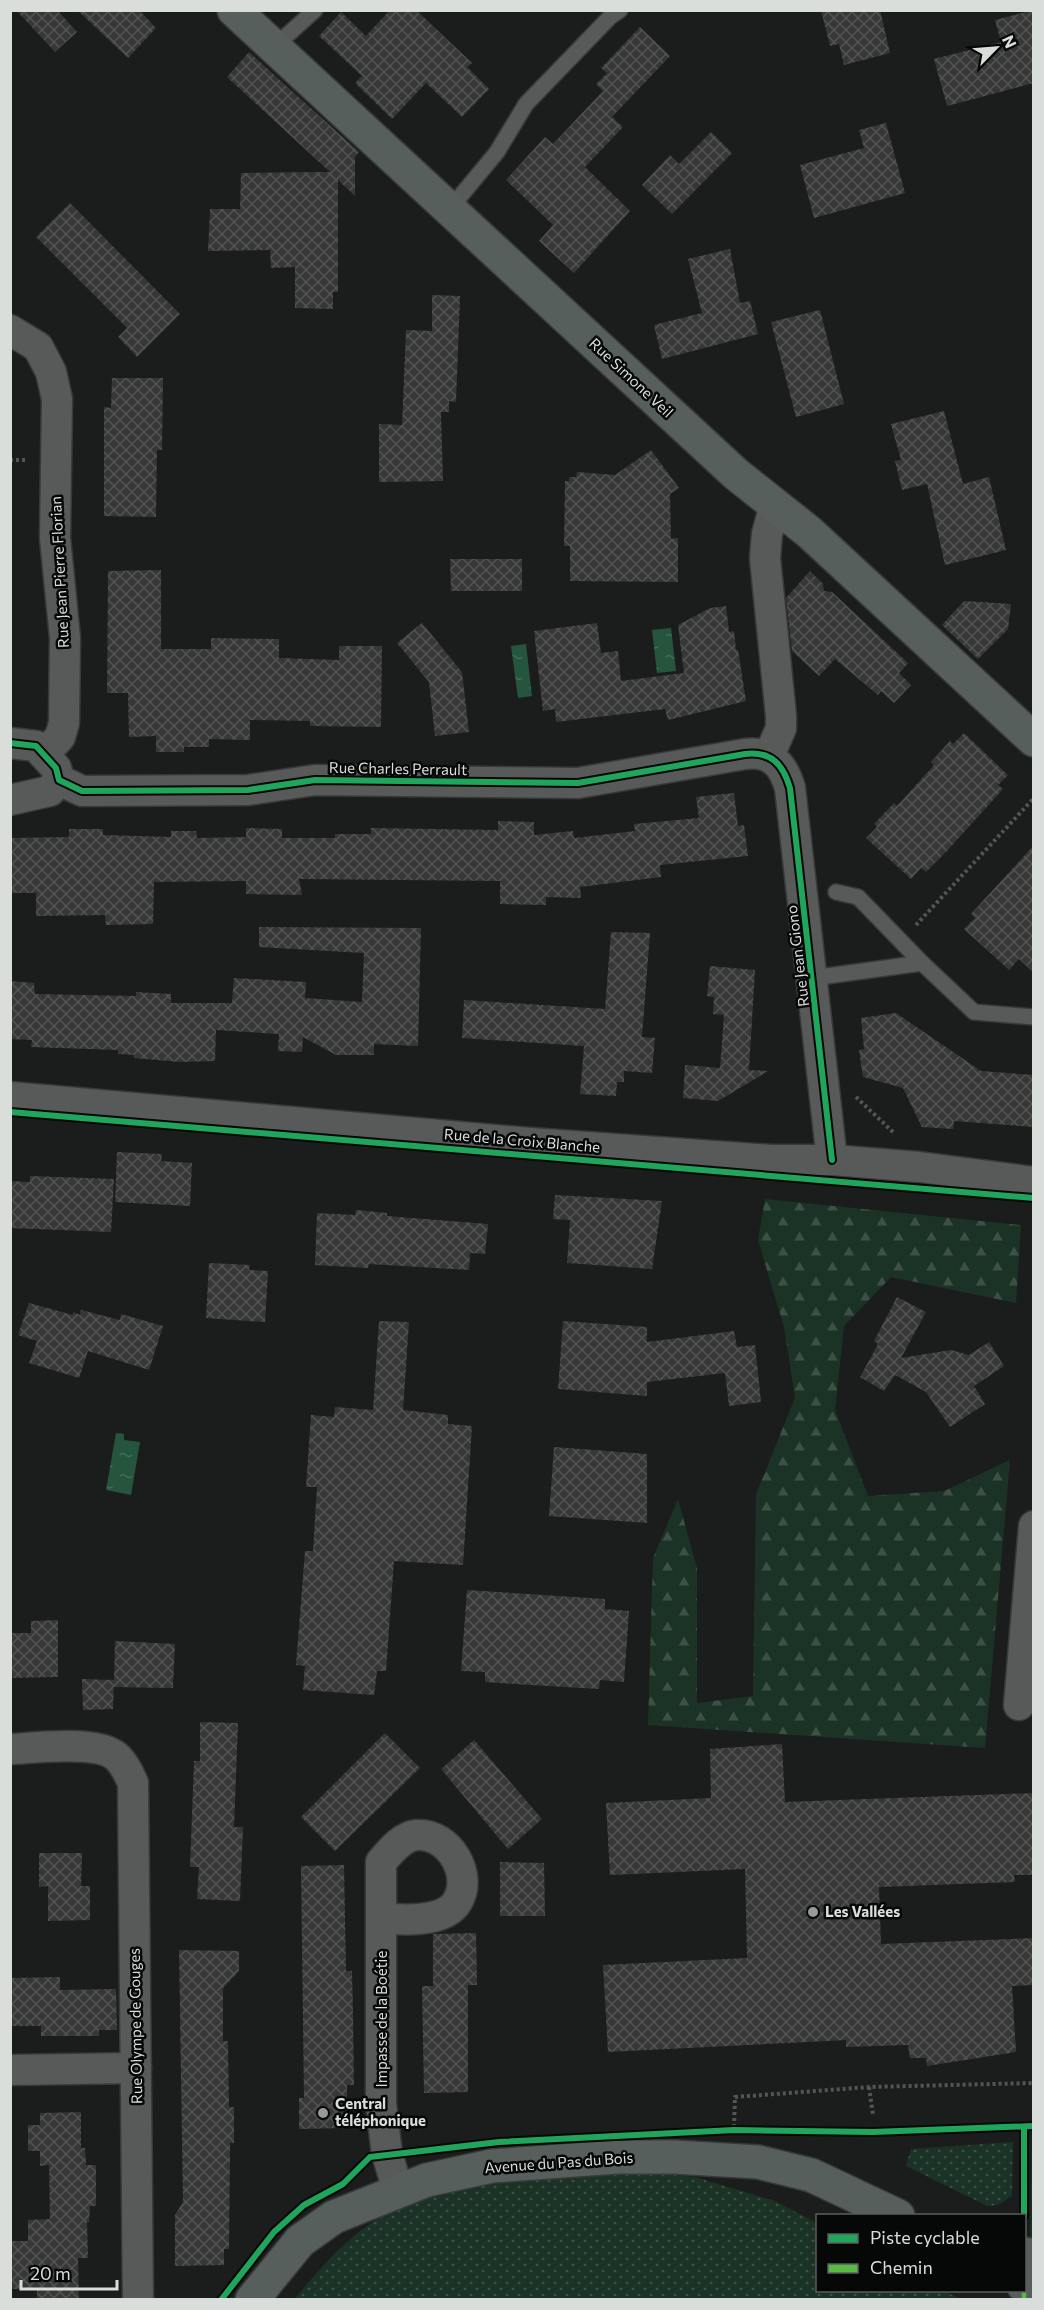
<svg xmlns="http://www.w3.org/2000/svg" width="1044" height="2310" font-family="Commissioner,sans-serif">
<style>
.green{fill:url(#green-dots)}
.forest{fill:url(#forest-firs)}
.water{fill:url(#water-ripples)}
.building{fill:url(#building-cross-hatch)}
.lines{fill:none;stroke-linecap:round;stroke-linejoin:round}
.lane-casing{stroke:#383a39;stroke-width:18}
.street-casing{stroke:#383a39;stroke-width:33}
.secondary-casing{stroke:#383a39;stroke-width:36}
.path{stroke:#545554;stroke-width:4;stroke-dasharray:3 3;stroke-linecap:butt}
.lane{stroke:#585a59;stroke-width:15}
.street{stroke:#585a59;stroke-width:30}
.secondary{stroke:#575f5c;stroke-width:33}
.quiet{stroke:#58b947;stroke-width:4.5;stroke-dasharray:9 4.5;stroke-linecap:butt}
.cycleway-casing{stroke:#060807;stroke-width:10}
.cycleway{stroke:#20a55d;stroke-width:6}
.poi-dot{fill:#979a98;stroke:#060807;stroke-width:2}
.labels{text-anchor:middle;stroke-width:5;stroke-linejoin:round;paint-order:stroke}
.street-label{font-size:15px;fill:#dadedb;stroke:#060807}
.poi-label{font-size:15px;font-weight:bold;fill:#dadedb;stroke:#060807;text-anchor:start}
</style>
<defs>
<pattern id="green-dots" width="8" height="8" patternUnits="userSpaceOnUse" patternTransform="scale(1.5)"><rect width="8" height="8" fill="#1b3326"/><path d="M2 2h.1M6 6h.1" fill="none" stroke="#3c5045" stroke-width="1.8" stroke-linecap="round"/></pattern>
<pattern id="forest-firs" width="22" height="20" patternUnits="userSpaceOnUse" patternTransform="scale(1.5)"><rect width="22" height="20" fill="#1b3326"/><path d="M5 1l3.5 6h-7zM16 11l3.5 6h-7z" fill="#3c5045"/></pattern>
<pattern id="water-ripples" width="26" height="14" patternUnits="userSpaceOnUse" patternTransform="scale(1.5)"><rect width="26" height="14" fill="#25553c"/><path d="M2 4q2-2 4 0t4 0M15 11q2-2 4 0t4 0" fill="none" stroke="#446d58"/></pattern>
<pattern id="building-cross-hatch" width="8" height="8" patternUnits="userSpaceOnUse" patternTransform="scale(1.5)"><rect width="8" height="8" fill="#363736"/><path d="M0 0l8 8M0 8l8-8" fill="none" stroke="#525452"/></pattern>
</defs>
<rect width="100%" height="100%" fill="#1b1d1c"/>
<g class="green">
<path d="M1032,2135L1034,2136L1033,2243L1030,2241Z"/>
<path d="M1013,2142L1012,2196L998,2205L987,2206L906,2166L911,2149Z"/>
<path d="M622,2170L695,2177L775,2201L817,2223L818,2290L943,2291L961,2299L294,2300C316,2273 349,2234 380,2218C454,2179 541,2179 622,2170Z"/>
</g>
<path class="forest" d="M765,1199L1021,1225L1016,1303L891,1277L844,1326L835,1410L868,1496L944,1491L1010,1460L985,1748L648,1725L653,1558L678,1499L697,1568V1703L753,1696L756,1494L795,1398L784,1327L758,1240Z"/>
<g class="water">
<path d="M671,628L676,671L657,673L652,630Z"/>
<path d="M526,644L532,696L518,698L511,646Z"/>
<path d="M116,1433L124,1434V1440L140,1442L131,1495L106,1490Z"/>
</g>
<g class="building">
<path d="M16,10H57L77,32L55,52Z"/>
<path d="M77,10H139L156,28L128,58Z"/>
<path d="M390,10H416L472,63L467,67L489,89L462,117L426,83L392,119L355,83L362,76L319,36L341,12L366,36Z"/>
<path d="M821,10H880L890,53L844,65L839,44L830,46Z"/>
<path d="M1034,10V83L947,106L934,59L1001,42L995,20Z"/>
<path d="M640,27L670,56L612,117L623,127L585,167L630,211L574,273L539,241L553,225L506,180L545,137L553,144L603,91L596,84L607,73L601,68Z"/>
<path d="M249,52L359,152L355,157V196L338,180V292H333V309L295,308V267L271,268L270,250L208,251L210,209H240L241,173L330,172L227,77Z"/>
<path d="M886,123L905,193L814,218L800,165L864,148L859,130Z"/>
<path d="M711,132L732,153L672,214L642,185L670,155L679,164Z"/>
<path d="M70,203L180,314L137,357L118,337L127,328L36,237Z"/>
<path d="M730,249L740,303L750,301L758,334L662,359L654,325L702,313L688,259Z"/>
<path d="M432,295L460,296L456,402L449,401V412H441L443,481L379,482V424L402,425L406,330L432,331Z"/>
<path d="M820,310L844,404L796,417L771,322Z"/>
<path d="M112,378H163L162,450H157L156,517L104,516V407L111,408Z"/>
<path d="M944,411L963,484L989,477L1006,550L945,565L927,484L902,490L895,461L901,460L891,424Z"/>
<path d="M651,450L679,488L670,494L671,539L678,538V582L570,581V546H564L565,481H569V477H576L577,472L615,475Z"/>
<path d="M450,559H522V591H451Z"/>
<path d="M161,570V649H211V638L279,639V658L339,660V646H382L381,727L310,726V721L250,720V740L209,739V747H184V752H156V736L129,737L128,693H107L108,571Z"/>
<path d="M810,571L823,584L824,591L832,592L908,663L899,673L911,685L894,703L881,691L878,695L835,659L819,676L792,651L786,598Z"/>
<path d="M964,601L1011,604L1008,629L978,659L942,625Z"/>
<path d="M726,606L729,632L734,631L736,650H738L746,701L668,720L665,709L556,722L555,709L543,711L534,631L597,623L601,653L618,651L621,681L684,673L678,625L710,608Z"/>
<path d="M422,623L462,672L469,732L435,736L429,682L397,643Z"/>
<path d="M964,733L1008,775L998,785L1003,789L946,852L926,872L921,868L911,879L866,838L877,827L874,824L894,803L897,806L934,765L931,762L950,741L953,744Z"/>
<path d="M734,793L738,826L744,825L748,856L660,865L661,877L580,887L581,898L546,897V905L500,904V881L299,879L302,895L246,894V881L154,882L153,924L106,925L105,915L36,916V893H10V838L69,837V829H103V835L171,837V831H196L197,838L246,837V828L282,829V838H335V834H371V828L498,830V821L534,822V835L573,831L574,838L635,831L634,824L699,818L696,797Z"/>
<path d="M1034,845V973L1019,959L1009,970L964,929L975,918L971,914Z"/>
<path d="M259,927L421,928L418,1046L374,1044V1055H336L303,1037L302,1052L278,1051L279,1034L216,1030L215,1061L180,1062L134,1058V1055L118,1054V1050L31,1047L32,1040L10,1039V981L34,983L35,994L136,996V992L171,994V1003H232L234,978L306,982L305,998L362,1002L364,953L259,947Z"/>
<path d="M611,932L650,933L642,1037L655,1038L652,1073L624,1071V1082H617L616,1096L580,1094L584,1046L462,1038L464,1000L605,1009Z"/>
<path d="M710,966L755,970L749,1070L768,1071L718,1101L683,1098L685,1065L720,1068L724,1015L713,1014L714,997L707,996Z"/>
<path d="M896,1013L981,1071L1034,1075V1127L954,1121L953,1129L922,1127L903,1088L863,1077L859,1050L864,1049L861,1018Z"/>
<path d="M117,1152L162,1154L161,1161L192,1163L190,1206L115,1202Z"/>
<path d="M30,1176L114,1179L111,1232L10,1228V1181L30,1182Z"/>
<path d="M555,1195L662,1201L652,1269L567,1263L570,1220L553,1219Z"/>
<path d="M356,1210L387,1213V1216L488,1224L485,1254L470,1253L469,1270L369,1264L368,1268L315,1265L317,1213L355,1215Z"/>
<path d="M209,1263L250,1265L249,1270L268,1271L265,1322L206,1318Z"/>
<path d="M897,1297L926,1312L901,1358L951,1350L969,1355L989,1342L1004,1366L974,1386L985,1404L950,1427L926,1392L895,1375L884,1391L860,1377L878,1344L874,1341Z"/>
<path d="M29,1303L73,1315V1312L80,1315L81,1310L120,1320L121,1314L163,1326L149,1370L88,1351L79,1378L29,1363L37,1341L18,1335Z"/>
<path d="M379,1321L409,1322L403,1410L448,1415V1424L472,1426L463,1565L394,1561L386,1671H377L374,1695L303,1690L305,1666L296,1665L305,1551H313L317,1487H306L311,1415L334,1417L335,1407L373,1410Z"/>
<path d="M563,1321L647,1327V1342L734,1331L737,1347L755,1345L761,1402L729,1406L725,1373L647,1382V1396L558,1389Z"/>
<path d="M554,1447L647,1454V1523L549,1516Z"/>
<path d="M467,1590L605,1599V1609L629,1611L624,1682L600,1680L599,1689L530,1685L485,1682V1672L461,1671Z"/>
<path d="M58,1620V1677L10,1678V1633H31V1621Z"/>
<path d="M115,1641L175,1644L173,1688L114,1687V1683L113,1709L83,1710L82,1679L114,1680Z"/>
<path d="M200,1722L238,1723L234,1827H243L240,1901L197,1899L199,1867H190L194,1761H200Z"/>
<path d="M385,1733L420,1768L335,1851L301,1817Z"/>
<path d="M474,1740L542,1819L508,1849L441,1769Z"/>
<path d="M782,1744L785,1802L1034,1793V1875H1014L1015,1882L879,1887L881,1944L1034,1938V1985L1012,1986L1016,2052L927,2066L926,2058H910L908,2045L846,2047V2040L608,2052L603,1965L747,1958L745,1869L610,1875L606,1803L711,1798L710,1749Z"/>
<path d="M39,1853H82L81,1886H90V1920L48,1921V1886L39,1887Z"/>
<path d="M500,1862L544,1863L545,1916H500Z"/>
<path d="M344,1865L346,1971H352L353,2015L354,2085H347V2128L299,2129V2098H304L301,1866Z"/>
<path d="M476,1933L477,1985H468V2092L424,2093L422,1986H433V1934Z"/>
<path d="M179,1950L239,1951V1971L223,1988V2041H228L229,2107H234V2143H230L229,2249H224V2265L175,2266V2215L183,2202Z"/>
<path d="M60,1977V1990L116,1989L117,2030H99V2036H41V2026H10V1978Z"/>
<path d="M81,2112V2148H85L86,2165H96V2206H90L89,2222H87L88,2258H78L79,2299H37V2289H10L11,2241H28V2220L50,2219L49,2165L40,2166V2151H28V2125H40V2113Z"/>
</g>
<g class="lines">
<g class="lane-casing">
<g id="lane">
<path d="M274,47L315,10"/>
<path d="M449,210L497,152L526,104L610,17L620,10"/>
<path d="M836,892L858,897L922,963"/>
<path d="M812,978L922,963L974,1012L1034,1017"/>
</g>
</g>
<g class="street-casing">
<g id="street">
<path d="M10,330L38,347L51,372L57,399L55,538L65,638L64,723L60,737L45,753"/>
<path d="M10,743L36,746L56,768L59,780L82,791L248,790L315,780L578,783L745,754C771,751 783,764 790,788L832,1160"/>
<path d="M769,756L781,728V716L765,558L767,534L775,505"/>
<path d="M10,800L50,791L59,780"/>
<path d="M10,1097L530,1143L771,1160H832L919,1167L1034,1182"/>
<path d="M1019,1705L1034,1526"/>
<path d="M10,1749C36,1748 100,1739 118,1758C125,1765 129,1774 133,1783L138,2300"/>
<path d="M382,1918C402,1920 444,1923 457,1902C474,1875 449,1833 417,1835C402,1836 390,1852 381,1862V2104L387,2154L398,2190"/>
<path d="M10,2070L136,2068"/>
</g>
</g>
<g class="secondary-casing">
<g id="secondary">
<path d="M234,10L736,474L809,532L1034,740"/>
<path d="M1024,2254L1034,2256"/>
<path d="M1024,2286L1034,2288"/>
<path d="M252,2300L300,2241L334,2217L427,2180L492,2166L617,2157H674L758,2162L811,2175L898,2216"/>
</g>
</g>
<g class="path">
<path d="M10,460H25"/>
<path d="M916,925L1034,798"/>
<path d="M856,1097L894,1133"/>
<path d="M869,2087L873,2115"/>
<path d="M734,2127L735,2097L869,2087L1034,2083"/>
</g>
<use href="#lane" class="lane"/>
<use href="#street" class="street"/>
<use href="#secondary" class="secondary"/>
<path class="quiet" d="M1024,2300V2290"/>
<g class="cycleway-casing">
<g id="cycleway">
<path d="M10,743L36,746L56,768L59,780L82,791L248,790L315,780L578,783L745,754C771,751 783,764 790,788L832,1160"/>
<path d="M10,1112L1034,1198"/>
<path d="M1024,2127V2216"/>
<path d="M221,2300L274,2232L304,2205L343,2184L370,2157L499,2142L734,2130L873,2132L1034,2126"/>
</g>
</g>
<use href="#cycleway" class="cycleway"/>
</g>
<g class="poi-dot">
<circle cx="813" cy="1912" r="6"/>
<circle cx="323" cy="2113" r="6"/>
</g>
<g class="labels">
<g class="street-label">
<text transform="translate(631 378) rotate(43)" y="5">Rue Simone Veil</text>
<text transform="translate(60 572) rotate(-93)" y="5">Rue Jean Pierre Florian</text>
<text transform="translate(398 769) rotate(1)" y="5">Rue Charles Perrault</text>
<text transform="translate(798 956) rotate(-97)" y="5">Rue Jean Giono</text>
<text transform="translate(522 1141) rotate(5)" y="5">Rue de la Croix Blanche</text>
<text transform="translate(382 2019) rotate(-90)" y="5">Impasse de la Boétie</text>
<text transform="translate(136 2026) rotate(-91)" y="5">Rue Olympe de Gouges</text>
<text transform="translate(559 2163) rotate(-4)" y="5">Avenue du Pas du Bois</text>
</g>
<g class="poi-label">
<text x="825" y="1917">Les Vallées</text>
<text x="335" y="2109">Central<tspan x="335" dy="17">téléphonique</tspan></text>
</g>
</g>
<rect width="1044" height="2310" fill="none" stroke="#dadedb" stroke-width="24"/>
<rect x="816" y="2214" width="210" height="78" fill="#060807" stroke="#5b5e5c" stroke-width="1.5"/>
<rect x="828" y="2234" width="30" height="9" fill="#20a55d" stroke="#5b5e5c" stroke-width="1.5"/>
<text x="870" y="2244" font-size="18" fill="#dadedb">Piste cyclable</text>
<rect x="828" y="2264" width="30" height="9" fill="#58b947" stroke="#5b5e5c" stroke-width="1.5"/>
<text x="870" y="2274" font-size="18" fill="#dadedb">Chemin</text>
<g transform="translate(996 48) rotate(65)" stroke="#060807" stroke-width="4.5" paint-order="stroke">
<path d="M0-4.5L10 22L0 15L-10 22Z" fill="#dadedb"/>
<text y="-9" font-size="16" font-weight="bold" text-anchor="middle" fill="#dadedb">N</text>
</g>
<path d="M21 2280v9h96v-9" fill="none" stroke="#dadedb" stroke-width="3"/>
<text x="30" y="2280" font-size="18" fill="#dadedb" stroke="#060807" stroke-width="4.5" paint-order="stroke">20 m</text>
</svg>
